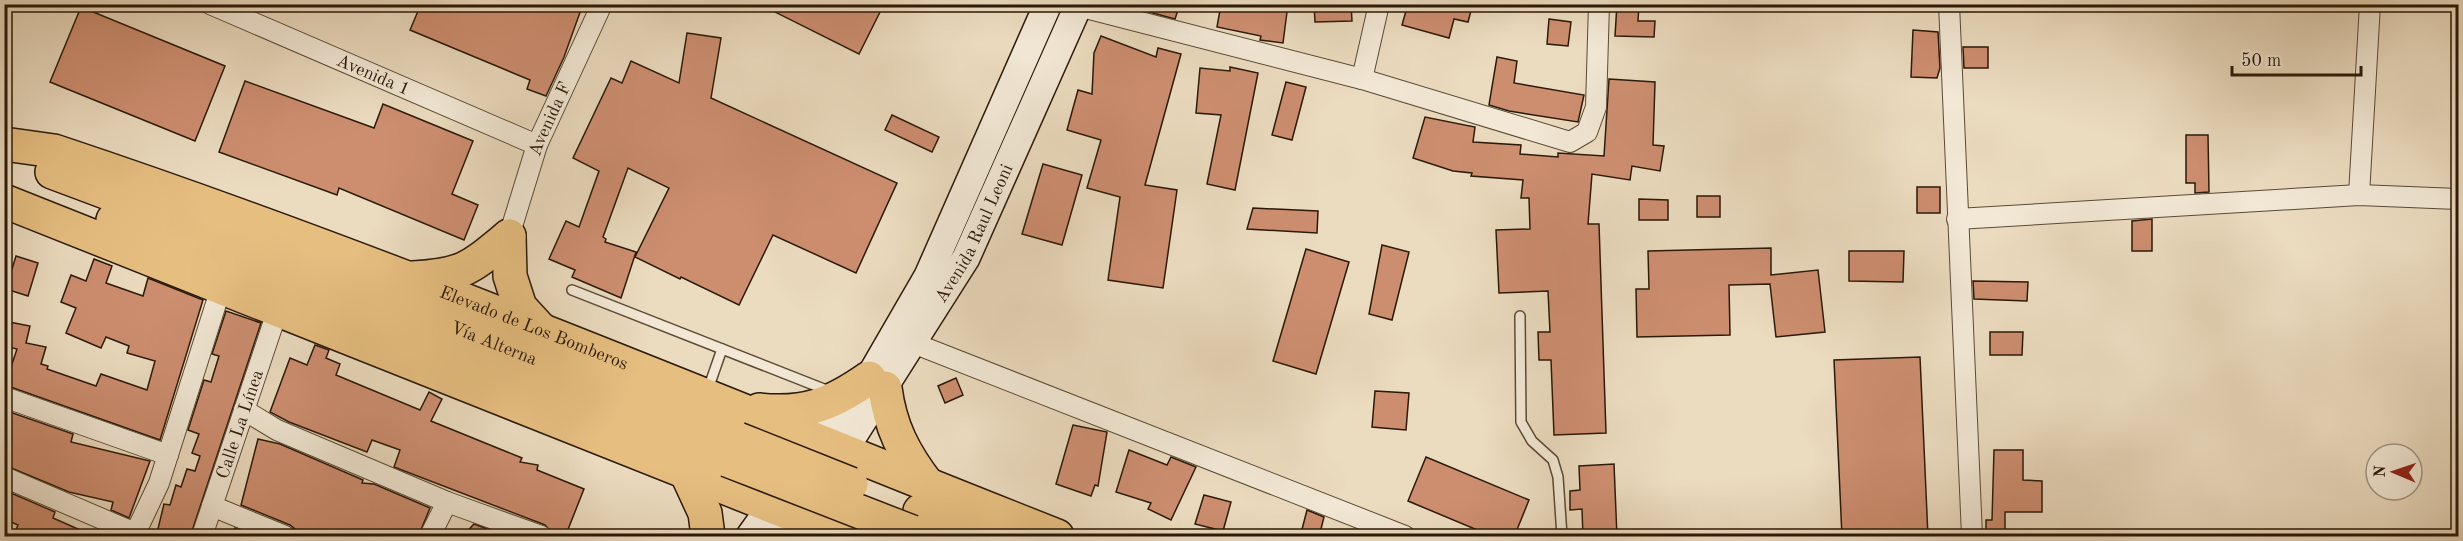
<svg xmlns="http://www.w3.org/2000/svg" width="2463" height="541" font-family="'Old Standard TT',serif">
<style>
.building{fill:#cd8e70;stroke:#2b1908;stroke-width:1.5}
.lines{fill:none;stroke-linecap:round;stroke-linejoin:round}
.lane-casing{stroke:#5b4a36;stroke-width:12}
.street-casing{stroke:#5b4a36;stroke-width:22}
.secondary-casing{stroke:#2b1908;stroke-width:30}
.highway-casing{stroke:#2b1908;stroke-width:36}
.lane{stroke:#f2e8d5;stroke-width:9}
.street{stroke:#f2e8d5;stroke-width:20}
.secondary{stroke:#f2e8d5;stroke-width:27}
.highway{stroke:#e6be80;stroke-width:33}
.highway-bridge-casing{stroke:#2b1908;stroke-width:36;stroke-linecap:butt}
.highway-bridge{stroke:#e6be80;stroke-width:33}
.labels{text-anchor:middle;stroke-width:4.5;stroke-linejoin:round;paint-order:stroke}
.street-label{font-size:18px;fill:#2b1908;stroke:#f2e8d5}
</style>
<rect width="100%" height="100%" fill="#ebdbbf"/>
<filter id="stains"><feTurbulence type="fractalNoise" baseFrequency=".00333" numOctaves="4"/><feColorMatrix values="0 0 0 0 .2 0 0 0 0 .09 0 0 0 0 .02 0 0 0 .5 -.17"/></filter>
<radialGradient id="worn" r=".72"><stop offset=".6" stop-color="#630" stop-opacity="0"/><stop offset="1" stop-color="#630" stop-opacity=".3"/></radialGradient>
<g class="building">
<path d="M421,4H583L564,57L546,96L527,89L530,80L410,30Z"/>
<path d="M759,4H884L859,54Z"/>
<path d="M1120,4H1162L1178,10L1175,19Z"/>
<path d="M1221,4H1288L1283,43L1260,40L1261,36L1217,27Z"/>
<path d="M1314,4H1351L1352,21L1315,22Z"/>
<path d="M1408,4H1464L1472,7L1468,22L1454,19L1449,38L1402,25Z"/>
<path d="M1617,4H1639L1638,21H1655L1654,37L1615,36Z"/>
<path d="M81,7L225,66L195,141L50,82Z"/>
<path d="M1549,19L1571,22L1568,46L1547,44Z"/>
<path d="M1913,30L1938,32L1940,68L1937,78L1911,77Z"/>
<path d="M687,33L721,38L711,98L897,183L856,273L773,235L739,305L681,277L680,279L635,257L669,188L628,168L603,237L606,239L605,242L636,252L621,298L572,277L575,270L549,259L566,221L579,227L599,171L573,158L611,78L622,83L631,61L679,83Z"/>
<path d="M1101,36L1156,57L1158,48L1181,54L1145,185L1177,190L1163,288L1108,280L1120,197L1087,188L1101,140L1067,130L1078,90L1092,94L1094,53Z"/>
<path d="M1963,47H1988V68H1964Z"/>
<path d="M1497,57L1517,61L1514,83L1584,95L1578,122L1509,111L1489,105Z"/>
<path d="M1230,67L1258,73L1235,190L1207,184L1221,115L1196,113L1200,68L1230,71Z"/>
<path d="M1609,79L1655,82L1653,145L1664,146L1660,171L1632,166L1630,180L1592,174L1588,224H1599L1606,433L1554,435L1551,360H1539L1538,332H1550L1548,291L1499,293L1496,230L1530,229L1529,198H1521L1523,180L1471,176L1472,173L1453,171L1413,158L1425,117L1475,127L1473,142L1521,145L1520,154L1558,157V153L1604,156Z"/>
<path d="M245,81L374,128L383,104L473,141L452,194L478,205L464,240L339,188L337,195L219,152Z"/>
<path d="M1286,82L1306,87L1292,140L1272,135Z"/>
<path d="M892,115L939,137L932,152L885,130Z"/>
<path d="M2186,135H2208L2209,192L2195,193V183H2186Z"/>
<path d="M1043,164L1082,175L1062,245L1022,234Z"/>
<rect x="1917" y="187" width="23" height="26"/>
<rect x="1697" y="196" width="23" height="21"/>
<path d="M1639,199L1668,200V220H1639Z"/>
<path d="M1253,208L1318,211L1317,233L1247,229Z"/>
<path d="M2152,219V251H2132V221Z"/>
<path d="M1382,245L1409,252L1392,320L1369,314Z"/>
<path d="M1771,248V275L1818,270L1825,332L1776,337L1770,284L1729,285L1730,335L1637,337L1636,289H1649L1648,251Z"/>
<path d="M1306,249L1349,262L1316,374L1273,361Z"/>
<path d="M1849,251H1904L1903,282L1849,281Z"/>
<path d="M16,256L38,263L28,296L6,289Z"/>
<path d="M94,259L112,266L106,283L143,296L148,278L203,300L160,440L5,385L17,349L4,346V321L30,326L26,343L46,347L41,364L48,366L47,369L96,386L101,374L147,390L155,361L127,353L129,346L106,337L101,348L66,333L76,308L61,302L71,275L86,281Z"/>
<path d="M1973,281L2028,282L2027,301L1974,299Z"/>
<path d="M226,311L261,323L190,537H156L164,504L170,505L176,485L181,487L187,469L195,471L200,456L192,453L199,434L188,430L204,380L211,382L219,356L212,354Z"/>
<path d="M1990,332H2023L2022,355H1990Z"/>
<path d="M315,345L329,350L326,358L340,364L336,375L420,410L429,392L442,399L431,421L522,458L520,462L538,465L537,470L584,489L565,537L552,533L545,525L394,467L400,450L372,440L367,452L289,422L270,412L290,358L307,365Z"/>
<path d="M1920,357L1928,537H1842L1834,360Z"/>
<path d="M956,378L963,395L945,403L938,386Z"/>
<path d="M1375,391L1409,393L1406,430L1372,427Z"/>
<path d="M4,410L73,434L71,442L150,461L129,518L111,510L113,502L69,492L4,465Z"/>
<path d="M1073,425L1107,432L1098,486L1095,485L1091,496L1056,484Z"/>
<path d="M258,439L280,444L363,480L362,483L374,484L430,508L418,537H297L295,529L290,525L241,505Z"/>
<path d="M1129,450L1167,465L1171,457L1196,467L1171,520L1148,509L1151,503L1116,492Z"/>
<path d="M1994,450H2023V480L2042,481V512H2005V537H1986V520H1992Z"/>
<path d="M1426,457L1529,500L1514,537H1494L1408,501Z"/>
<path d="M1614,464L1617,537H1583L1582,509L1570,510V491L1580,490L1579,466Z"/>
<path d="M4,490L55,512L53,518L96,537H30L16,530L18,525L4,519Z"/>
<path d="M1204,495L1231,502L1223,531L1195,524Z"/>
<path d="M1307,510L1324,517L1319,537H1300Z"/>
<path d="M474,524L506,536L462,537Z"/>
<path d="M235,528L255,537H233Z"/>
</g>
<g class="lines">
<g class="lane-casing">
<g id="lane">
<path d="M572,290L829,391"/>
<path d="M1520,316L1521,422L1532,441L1553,460L1558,477L1562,536"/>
<path d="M707,392L722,349"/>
</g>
</g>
<g class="street-casing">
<g id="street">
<path id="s1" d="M210,4L537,145"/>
<path d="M1949,4L1972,536"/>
<path d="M1078,6L1362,79L1570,142L1587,132L1596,107L1599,4"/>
<path d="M1362,79L1379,4"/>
<path d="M2359,195L2370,4"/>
<path d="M1957,219L2359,195L2458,199"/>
<path id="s2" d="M509,236L537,145L602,4"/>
<path d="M913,343L1405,536"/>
<path d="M4,397L168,455"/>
<path d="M244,410L277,430L447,502L541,536"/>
<path d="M4,477L135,533"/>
<path d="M212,506L285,536"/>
<path d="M134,536L159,483L221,288"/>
<path id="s3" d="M202,536L277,312"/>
<path d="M430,536L447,502"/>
</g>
</g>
<g class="secondary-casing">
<g id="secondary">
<path d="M807,457L869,378L928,276L1048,4"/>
<path id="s4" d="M834,466L966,258L1079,4"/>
<path d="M750,536L783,490"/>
<path d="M781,536L808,502"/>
</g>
</g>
<g class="highway-casing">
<g id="highway">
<path id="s5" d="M4,144L54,151C394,264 724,405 1057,536"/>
<path id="s6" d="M52,172L215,233L738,439"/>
<path d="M4,201L847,536"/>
<path d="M113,220L727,460"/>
<path d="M509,236L510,276L520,307L542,331"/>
<path d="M413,278C465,275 470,268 509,236"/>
<path d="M885,388C890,427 904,454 928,485"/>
<path d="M759,410C805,415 832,404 869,378"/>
<path d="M687,474L705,513L708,536"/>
<path d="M920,511L982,536"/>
</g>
</g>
<use href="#lane" class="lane"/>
<use href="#street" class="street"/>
<use href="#secondary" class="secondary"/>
<use href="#highway" class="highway"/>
<g class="highway-bridge-casing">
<g id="highway-bridge">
<path d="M738,439L851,484"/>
<path d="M727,460L912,532"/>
</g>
</g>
<use href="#highway-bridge" class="highway-bridge"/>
</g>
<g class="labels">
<g class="street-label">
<text dy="6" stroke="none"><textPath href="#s1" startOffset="178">Avenida 1</textPath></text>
<text dy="6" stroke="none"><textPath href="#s2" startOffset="124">Avenida F</textPath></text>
<text dy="6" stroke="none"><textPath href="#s4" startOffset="272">Avenida Raul Leoni</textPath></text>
<text dy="6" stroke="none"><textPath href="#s5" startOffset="562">Elevado de Los Bomberos</textPath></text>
<text dy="6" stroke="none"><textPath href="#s6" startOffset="474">Vía Alterna</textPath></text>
<text dy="6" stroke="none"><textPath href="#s3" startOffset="118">Calle La Línea</textPath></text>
</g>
</g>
<rect width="2463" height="541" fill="none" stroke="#ebdbbf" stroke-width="24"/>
<rect x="6" y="6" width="2451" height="529" fill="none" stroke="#2b1908" stroke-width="3"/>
<rect x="12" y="12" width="2439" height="517" fill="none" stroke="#2b1908" stroke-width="1.5"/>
<g transform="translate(2394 472) rotate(272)"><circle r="28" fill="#f2e8d5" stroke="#a29583" stroke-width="1.5"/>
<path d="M0-4.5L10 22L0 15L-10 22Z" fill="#8f2418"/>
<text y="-9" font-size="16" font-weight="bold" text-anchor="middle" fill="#2b1908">N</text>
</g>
<path d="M2232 66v9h129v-9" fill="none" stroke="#2b1908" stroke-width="3"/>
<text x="2241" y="66" font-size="18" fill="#2b1908" stroke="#f2e8d5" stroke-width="4.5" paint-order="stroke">50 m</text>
<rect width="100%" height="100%" filter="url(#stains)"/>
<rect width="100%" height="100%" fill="url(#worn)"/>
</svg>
